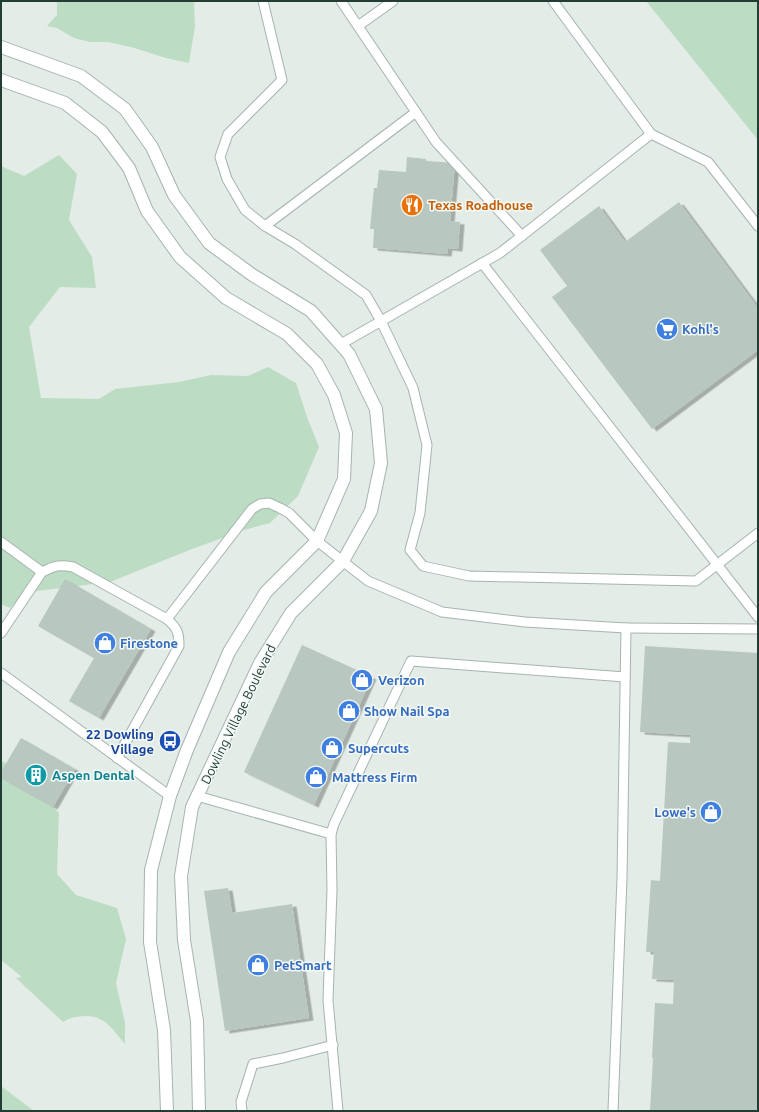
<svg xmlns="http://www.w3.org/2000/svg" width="759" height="1112" font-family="Ubuntu,sans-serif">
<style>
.green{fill:#bcddc3}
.building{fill:#b8c7c0;filter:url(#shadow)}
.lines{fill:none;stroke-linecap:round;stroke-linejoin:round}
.service-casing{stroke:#a6b4ae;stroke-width:11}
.minor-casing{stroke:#a6b4ae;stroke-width:14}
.service{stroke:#fff;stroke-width:9}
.minor{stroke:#fff;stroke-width:12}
.labels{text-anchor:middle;stroke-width:3;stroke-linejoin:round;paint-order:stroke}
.food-label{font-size:13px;font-weight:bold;fill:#c56008;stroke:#f3f9f6;text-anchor:start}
.shop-label{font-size:13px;font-weight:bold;fill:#366cbe;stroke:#f3f9f6;text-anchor:start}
.street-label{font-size:13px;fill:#233d34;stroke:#f3f9f6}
.transit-label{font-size:13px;font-weight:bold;fill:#164399;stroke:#f3f9f6;text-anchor:end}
.culture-label{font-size:13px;font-weight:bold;fill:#0d838f;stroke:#f3f9f6;text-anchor:start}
</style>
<defs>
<filter id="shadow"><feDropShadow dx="4.5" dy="2.5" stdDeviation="0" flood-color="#0004"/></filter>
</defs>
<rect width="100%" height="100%" fill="#e3ece7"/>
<g class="green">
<path d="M57,1H194L195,26L189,63L166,58L131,47L108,42H90L74,38L57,28L47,26L57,15Z"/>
<path d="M646,1H758V140Z"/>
<path d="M59,155L77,174L69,220L92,257L96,288L60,287L29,327L41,398L99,399L115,389L179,382L211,375L248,376L268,367L296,383L307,417L319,447L298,496L270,523L244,530L192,549L110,582L29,592L10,608L1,604V166L24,176Z"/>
<path d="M1,761L20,770L59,813L57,874L76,895L117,908L126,939L116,983L125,1023V1044C113,1030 105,1015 84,1016C74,1017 71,1017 63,1022L16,978L22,977L1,960Z"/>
<path d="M1,1086L34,1111H1Z"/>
</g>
<g class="building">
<path d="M407,157L426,159V161L455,163L450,221L460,222L458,249L448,248L447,254L373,248L374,229H370L374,188H377L379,170L406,172Z"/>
<path d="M679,202L758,308V350L652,429L552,297L567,286L540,250L599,206L625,242Z"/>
<path d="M65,579L151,629L99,718L69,701L94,658L38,626Z"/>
<path d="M302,645L372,677L314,805L244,772Z"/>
<path d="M645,646L758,653V1111H650L653,1058H652L655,1003L673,1004L674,980L652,979L654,952H646L651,880L660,881L668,742L690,743V735L640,732Z"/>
<path d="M21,738L75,769L53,807L1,778V772Z"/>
<path d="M228,888L232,913L292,904L309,1018L225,1031L204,891Z"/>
</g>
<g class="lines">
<g class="service-casing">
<g id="service">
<path d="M263,1L282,80L228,134L220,157L227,179L245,210L265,226L295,244L366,295L381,321L413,388L427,445L420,513L410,550L423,566L469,576L696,581L758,533"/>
<path d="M341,1L436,142L522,236"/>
<path d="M553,1L651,134"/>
<path d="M358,26L393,1"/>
<path d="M265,226L416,112"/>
<path d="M482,263L758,617"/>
<path d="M341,344L500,253L651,134L708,162L758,226"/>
<path d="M1,542L42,572C54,566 59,564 73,567L167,619C177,628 179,632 179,646L117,758"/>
<path d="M167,619L252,509L260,504L269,503L280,508L289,513L317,541L368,581L442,612L525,622L626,628L622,878L613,1111"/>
<path d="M626,628L758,629"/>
<path d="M1,633L42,572"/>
<path d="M1,673L170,796"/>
<path d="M197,796L331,834"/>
<path d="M242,1111L241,1102L253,1064L283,1058L333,1045"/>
<path d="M338,1111L328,1000L332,890L331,834L334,824L411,661L625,677"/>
</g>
</g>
<g class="minor-casing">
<g id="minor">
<path d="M1,47L81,76L125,109L152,147L174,195L209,243L251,274L311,311L349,354L376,409L381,463L371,511L343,561L291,613L260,663L192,807L181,876L184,940L197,1021L199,1111"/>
<path d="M1,80L65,103L102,132L129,168L147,211L180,257L226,298L287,334L317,364L334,395L346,433L344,479L317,541L266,592L229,652L187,750L170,796L151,870L150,942L164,1030L167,1111"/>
</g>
</g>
<use href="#service" class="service"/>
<use href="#minor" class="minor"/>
</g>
<defs>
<g id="restaurant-disc" transform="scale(1.15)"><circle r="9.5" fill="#e8710a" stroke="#f3f9f6"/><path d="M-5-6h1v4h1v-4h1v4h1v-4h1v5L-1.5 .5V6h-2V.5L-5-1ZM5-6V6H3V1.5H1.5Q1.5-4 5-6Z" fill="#fff"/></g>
<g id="supermarket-disc" transform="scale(1.15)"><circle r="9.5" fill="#3f7fe0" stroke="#f3f9f6"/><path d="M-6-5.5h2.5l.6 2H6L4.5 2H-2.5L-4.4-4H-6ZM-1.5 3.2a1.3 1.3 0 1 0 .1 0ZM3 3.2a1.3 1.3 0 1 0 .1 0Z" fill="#fff"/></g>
<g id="shop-disc" transform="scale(1.15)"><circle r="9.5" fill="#3f7fe0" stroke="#f3f9f6"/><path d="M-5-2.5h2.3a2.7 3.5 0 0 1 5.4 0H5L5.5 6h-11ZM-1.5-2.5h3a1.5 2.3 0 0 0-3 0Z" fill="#fff"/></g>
<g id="bus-disc" transform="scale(1.15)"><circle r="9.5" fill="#1a4fb4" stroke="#f3f9f6"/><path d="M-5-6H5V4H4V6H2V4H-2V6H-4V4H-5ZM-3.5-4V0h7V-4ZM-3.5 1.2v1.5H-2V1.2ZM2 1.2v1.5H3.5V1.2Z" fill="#fff"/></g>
<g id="building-disc" transform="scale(1.15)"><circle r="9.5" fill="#0f9aa8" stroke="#f3f9f6"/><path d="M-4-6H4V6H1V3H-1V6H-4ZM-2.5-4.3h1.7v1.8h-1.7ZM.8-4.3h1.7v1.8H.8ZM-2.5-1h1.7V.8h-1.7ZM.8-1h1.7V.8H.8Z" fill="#fff"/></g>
</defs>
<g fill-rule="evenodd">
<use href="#restaurant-disc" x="412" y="205"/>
<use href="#supermarket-disc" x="667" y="329"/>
<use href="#shop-disc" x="105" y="643"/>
<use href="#shop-disc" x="362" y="680"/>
<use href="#shop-disc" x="349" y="711"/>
<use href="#bus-disc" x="170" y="741"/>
<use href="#shop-disc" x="332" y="748"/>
<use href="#building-disc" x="36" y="775"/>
<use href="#shop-disc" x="316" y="777"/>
<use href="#shop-disc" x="711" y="812"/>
<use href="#shop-disc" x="258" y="965"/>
</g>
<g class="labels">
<g class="food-label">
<text x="428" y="210">Texas Roadhouse</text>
</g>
<g class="shop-label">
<text x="682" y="334">Kohl's</text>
<text x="120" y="648">Firestone</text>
<text x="378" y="685">Verizon</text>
<text x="364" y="716">Show Nail Spa</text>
<text x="348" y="753">Supercuts</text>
<text x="332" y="782">Mattress Firm</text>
<text x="696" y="817" text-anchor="end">Lowe's</text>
<text x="274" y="970">PetSmart</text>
</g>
<g class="street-label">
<text transform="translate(238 714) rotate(-64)" y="5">Dowling Village Boulevard</text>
</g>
<g class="transit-label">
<text x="154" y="739">22 Dowling<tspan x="154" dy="15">Village</tspan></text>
</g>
<g class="culture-label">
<text x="52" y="780">Aspen Dental</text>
</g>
</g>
<rect width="759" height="1112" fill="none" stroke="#233d34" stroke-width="4"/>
</svg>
